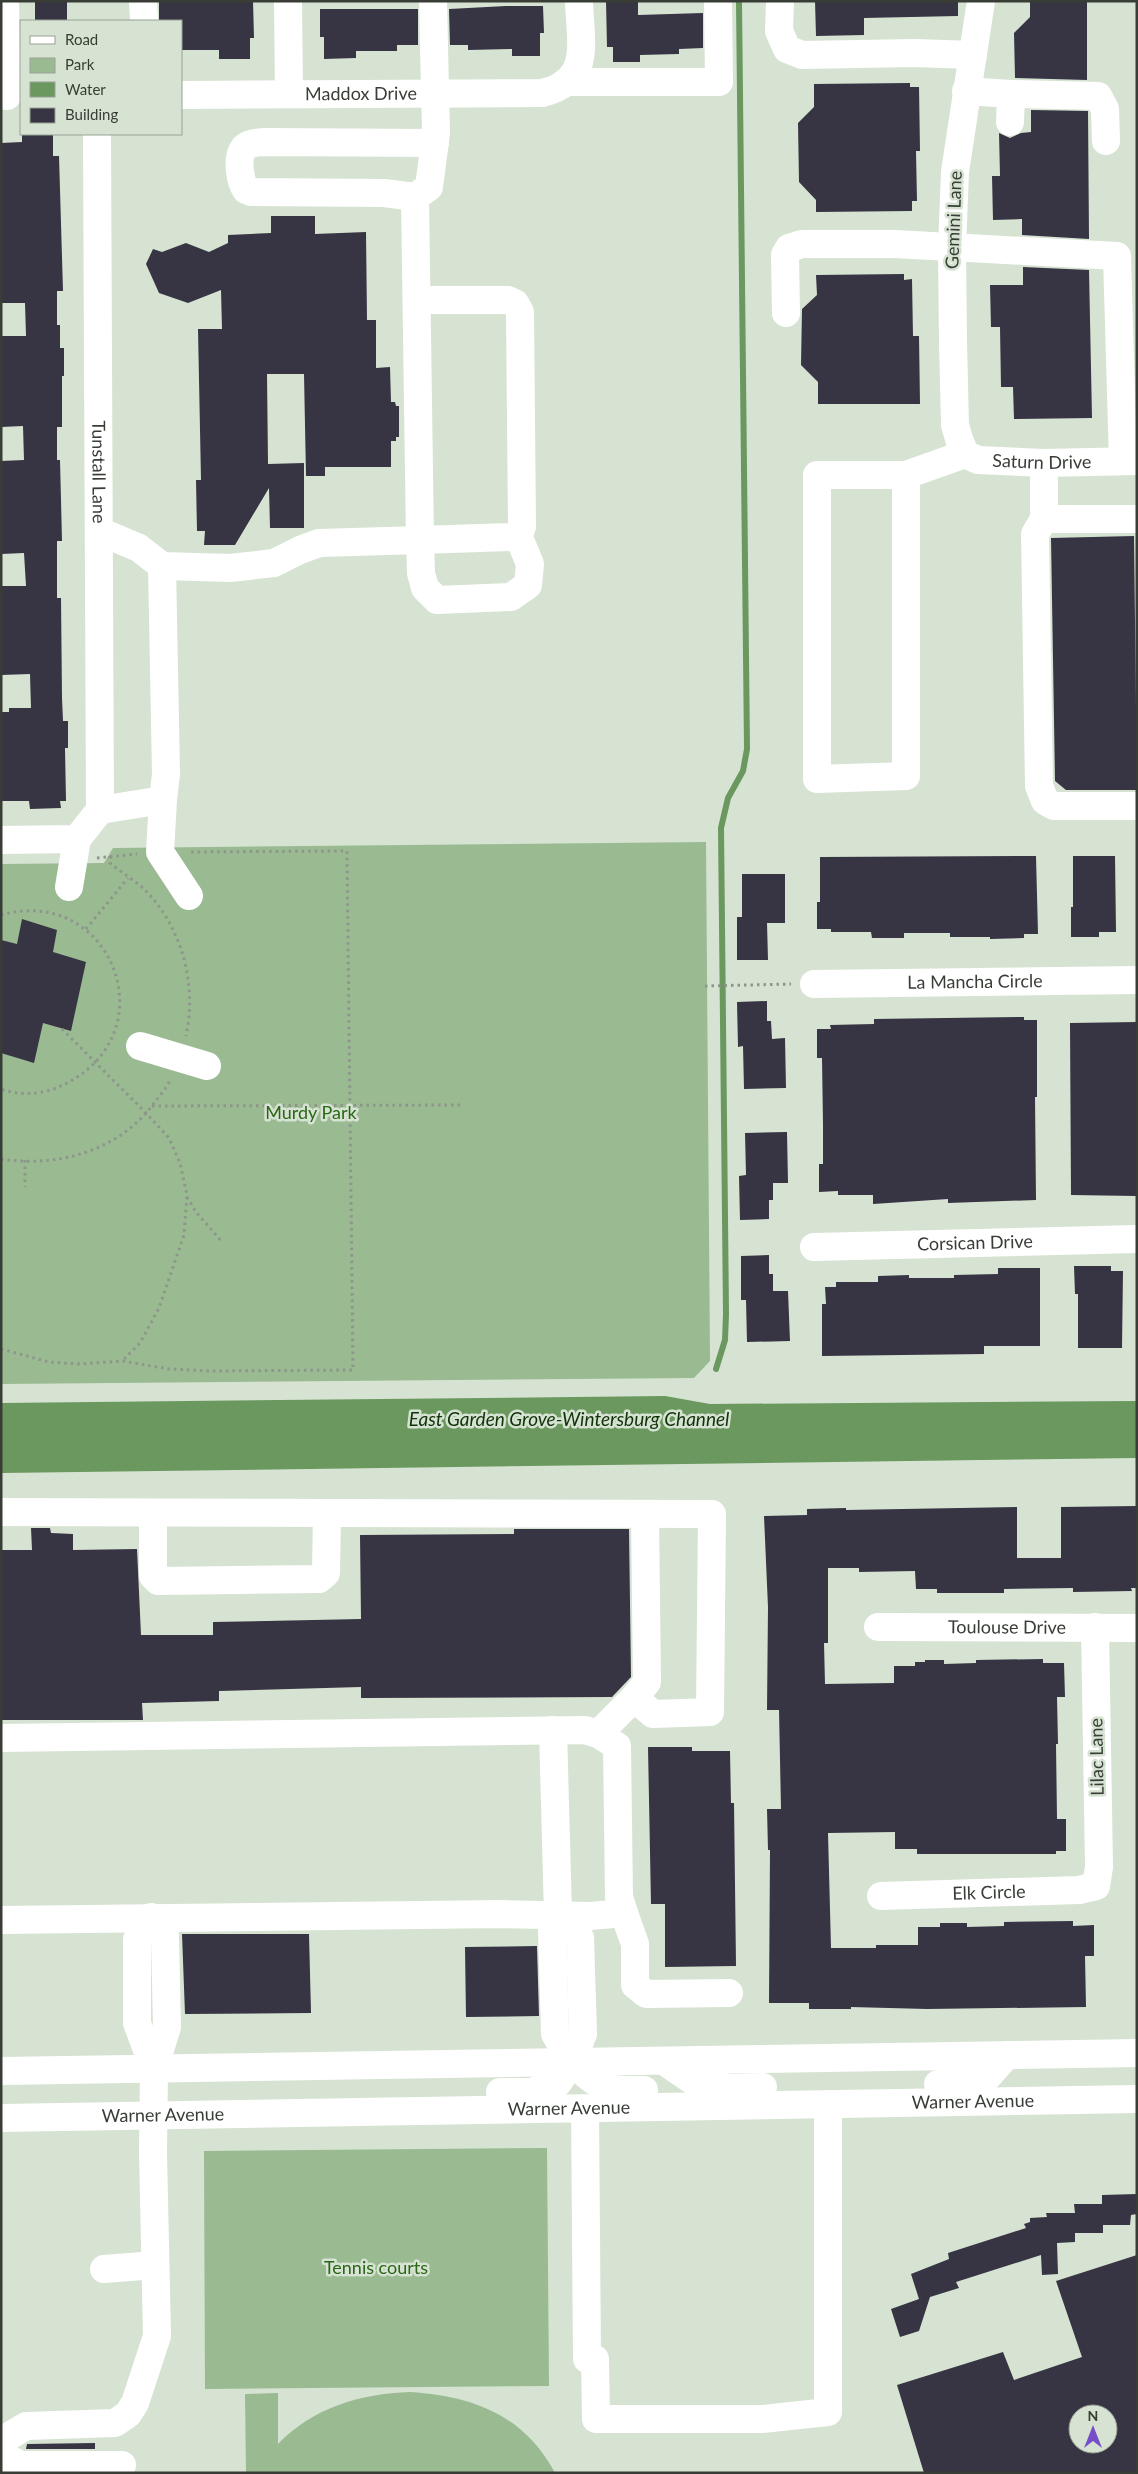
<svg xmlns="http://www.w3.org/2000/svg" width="1138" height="2474" font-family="Lato,sans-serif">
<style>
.green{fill:#9aba92}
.water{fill:#6a985e}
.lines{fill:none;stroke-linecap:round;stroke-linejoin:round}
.stream{stroke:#6a985e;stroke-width:6}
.building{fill:#373443;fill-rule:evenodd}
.path{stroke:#8d968a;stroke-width:3;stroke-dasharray:2.5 4;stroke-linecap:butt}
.minor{stroke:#fff;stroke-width:28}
.major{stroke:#fff;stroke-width:28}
.labels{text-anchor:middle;stroke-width:5;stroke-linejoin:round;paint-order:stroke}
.street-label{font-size:18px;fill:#383d36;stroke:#d6e3d2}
.park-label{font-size:18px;fill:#2a6617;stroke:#d6e3d2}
.water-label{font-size:19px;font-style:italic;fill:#123209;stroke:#d6e3d2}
</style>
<rect width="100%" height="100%" fill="#d6e3d2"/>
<g class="green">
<path d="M706,842L710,1361L694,1378L1,1384V864L104,863L113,848Z"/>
<path d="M547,2148L549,2386L205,2389L204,2151Z"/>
<path d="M410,2392C473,2396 524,2415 555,2473H246L245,2394L278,2393V2444C314,2407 360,2394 410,2392Z"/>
</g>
<path class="water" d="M665,1396L710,1404L1137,1401V1458L1,1473V1403Z"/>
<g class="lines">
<path class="stream" d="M716,1369L725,1340L726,1314L721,828L728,798L743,771L747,749L739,1"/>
</g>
<g class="building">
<rect x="35" y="1" width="32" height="20"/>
<path d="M159,1H253L254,38H250V59H219V50H181V21H159Z"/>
<path d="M606,1H638V15L703,13V48L679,49V54L640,55V62H613V47H607Z"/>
<path d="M815,1H958V16L864,18V35L816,36Z"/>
<path d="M1030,1H1087V80L1015,78L1014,33L1030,17Z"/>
<path d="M506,6H543L544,33H540V56H512V49L468,50V45H450L449,9Z"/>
<path d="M320,9H418V45H397V51H356V58L324,59V37H320Z"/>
<path d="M910,83V87H919L920,151H916L917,201H912V211L816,212V200L799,182L798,123L814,107V84Z"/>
<path d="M1031,110L1088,111L1089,239L1022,235V219L993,220L992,176H1000L999,133L1010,138L1021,133L1031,132Z"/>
<path d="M22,134H53V156H59L63,291H57V325H60V348H64V376H62V427H57V460H60L62,541H57V598H61L62,698L63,721H68V748H65L66,801H60L61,808L30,809L29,801H1V712H9V708H31L30,674L1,675V586H26L24,553L1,554V461L24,460L23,426L1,427V336H26L25,303H1V143L22,142Z"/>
<path d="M271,216H315V234L366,232L367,320H376V368L390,367L391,402H395L396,406H399V437H396V441H391V467H325V476H306L304,374H267L268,464L304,463V528H270L269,488L235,545H204L205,531H197L196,480H201L198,329H222L221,290L188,303L159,293L146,264L153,249L162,252L186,243L209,252L228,243V235L271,233Z"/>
<path d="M1023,267L1089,270L1092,418L1014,419L1013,387H1001L1000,327H991L990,285H1023Z"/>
<path d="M904,274V280L912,279L913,336H919L920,404H818V382L801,365L802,309L817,295L816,275Z"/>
<path d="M1134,536L1137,790H1066L1055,781L1051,538Z"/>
<path d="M1036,856L1038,934H1024V938L990,939V937H950V933H904V938H872L871,932H831V929H817V902H820V857Z"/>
<path d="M1073,856H1115L1116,932H1099V937H1071V907H1073Z"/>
<path d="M742,874H785V923H767L768,960H737V917H742Z"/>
<path d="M22,919L57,930L53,952L86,962L71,1031L43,1023L34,1063L1,1053V940L17,944Z"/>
<path d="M767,1001V1021H771L772,1039L785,1038L786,1088L744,1089L743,1046L738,1047L737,1002Z"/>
<path d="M1024,1017V1020H1037V1097H1035L1036,1200L948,1203V1199L873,1204V1195H838V1191L819,1192V1164H823V1124L822,1058H817V1029H831L830,1025L874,1024V1019Z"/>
<path d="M1137,1022V1196L1071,1195L1070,1023Z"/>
<path d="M787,1132L788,1183H773V1200H769V1219L740,1220L739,1176L746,1175L745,1133Z"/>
<path d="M769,1255V1274H773V1291H788L790,1341L747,1342L746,1300H741V1256Z"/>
<path d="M1074,1266H1111V1271H1123L1122,1348H1078V1294H1075Z"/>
<path d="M998,1268H1040V1346H984V1354L822,1356V1304H826L825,1287H836V1282H878V1276L909,1275V1278H954V1275L998,1274Z"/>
<path d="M1137,1506V1588H1131L1132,1591L1073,1592V1588L1004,1589V1593H937V1589H916L915,1571L859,1572V1568H828V1643H824L825,1684L894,1683V1666H915V1662H925V1660H944V1664L976,1663V1660L1043,1659V1663H1064L1065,1697H1057L1058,1744H1056L1057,1819H1066V1851H1056V1854H917V1849H895V1832L828,1833L831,1948H876V1945H918V1927H940V1923H967V1927L1004,1926V1922L1073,1921V1926L1094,1925V1956H1085L1086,2007L927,2009L851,2007V2009H809V2003H769L770,1850H768L767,1809H781L779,1710H767L768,1607L764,1516L807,1515V1509L846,1508V1510L1017,1507V1558H1061V1507Z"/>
<path d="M31,1528H50L51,1533L73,1534V1550L137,1549L141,1635H213V1622L361,1619L360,1535L514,1534V1529H629L631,1677L612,1697L361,1698V1687L219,1691V1701L142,1703L143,1720H1V1550H32Z"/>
<path d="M648,1747H692V1751H730L731,1803H734L736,1966L665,1967V1904H651Z"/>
<path d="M182,1934H309L311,2013L185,2014Z"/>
<path d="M537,1946L539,2016L466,2017L465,1947Z"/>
<path d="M1137,2194V2214L1131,2215L1130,2225H1103V2233H1075V2242L1057,2243L1058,2274L1042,2275L1041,2255L956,2282L959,2288L930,2297L919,2331L900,2337L891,2309L919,2299L911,2274L949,2259L948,2253L1026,2228L1024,2224L1030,2222V2218L1047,2217L1046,2213H1075L1074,2204H1102V2195Z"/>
<path d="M1137,2255V2473H924L897,2385L1003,2352L1014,2380L1082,2357L1056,2281ZM1078,2414H1108V2444H1078Z"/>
<path d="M95,2443V2449H26L27,2444Z"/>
</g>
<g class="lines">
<g class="path">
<path d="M110,856V863C122,873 136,881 147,892C183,930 197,986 186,1036"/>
<path d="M97,858L137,854"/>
<path d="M1,915C110,884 169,1030 67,1083C47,1094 23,1097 1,1089"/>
<path d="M86,929L128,878"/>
<path d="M705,986L791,984"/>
<path d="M62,1029L147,1114L169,1138L180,1163L187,1195L184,1235L159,1308L140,1343L122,1361"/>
<path d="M152,1106L460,1105"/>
<path d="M1,1159C60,1168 120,1150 155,1102C160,1095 167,1088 170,1080"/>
<path d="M25,1160V1187"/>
<path d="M187,1197L196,1212L222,1242"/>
<path d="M1,1349L49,1362L80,1364L122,1361L169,1369L211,1371L353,1370L347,851L189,852"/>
</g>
<g class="minor">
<path d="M5,1L7,96"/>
<path d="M143,1L144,21"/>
<path d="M288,1L289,94"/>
<path d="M780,1L779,31L787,49L802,55L915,53L973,55"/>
<path id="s1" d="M981,1L955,172L952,248L953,342L955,425L959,439L965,454L978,460L1044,463L1137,461"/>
<path d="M566,82H719L718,1"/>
<path d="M966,91L1011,94L1010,122"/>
<path d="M1011,94L1098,96L1105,109L1106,141"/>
<path id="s2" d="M181,95L542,93C593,81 580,42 579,1"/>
<path id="s3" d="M97,134L100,810"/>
<path d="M415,197L384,193L251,192L246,190C240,181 236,158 244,148C249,143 256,143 263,142L435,143"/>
<path d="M417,300H508L515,303L520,312L522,527L518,535L512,537L420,540L415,197L429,187L436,133L433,1"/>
<path d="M786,313L785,255L789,248L802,244H895L1117,256L1123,461"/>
<path d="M1044,463V519L1035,534L1039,786L1045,801L1054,806H1137"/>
<path d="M906,475H817V779L906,776V475L965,454"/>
<path d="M1044,519H1137"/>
<path d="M99,531L139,548L162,566L230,568L274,563L300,550L319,543L420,540L421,573L425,588L437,600L511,597L528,585L530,564L518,535"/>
<path d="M163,800L160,852L189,896"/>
<path d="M100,810L163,800L166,774L162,566"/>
<path d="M1,840L77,839L100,810"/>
<path d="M69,887L77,839"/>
<path id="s4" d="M814,984L1137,980"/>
<path d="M140,1046L207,1066"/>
<path id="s5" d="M814,1247L1137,1239"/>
<path d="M1,1512L712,1514L710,1712L653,1714L634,1698L598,1734L585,1730L1,1738"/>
<path d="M153,1513V1576L158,1581L319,1579L326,1573L327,1513"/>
<path id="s6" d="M878,1627L1137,1628"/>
<path d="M634,1698L647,1682L645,1514"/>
<path d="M553,1730L558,1915L552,1931L555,2034L572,2062"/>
<path id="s7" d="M881,1896L1079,1890L1096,1886L1099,1867L1095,1627"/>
<path d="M624,1913L635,1944V1985L646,1994L729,1993"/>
<path d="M558,1915L580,1938L583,2034L572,2062"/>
<path d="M1,1920L502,1914L590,1916L624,1913L619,1897L617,1746L598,1734"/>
<path d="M585,2109L587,2359H595L596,2419H762L828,2412V2104"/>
<path d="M104,2269L155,2265"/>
<path d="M1,2441L26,2426L115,2423L128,2414L135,2403L157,2336L153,2152L154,2069L167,2027L165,1935L151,1917L137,1939V2023L154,2069"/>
<path d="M1,2455L21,2465H122"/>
</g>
<g class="major">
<path d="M664,2061L693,2081L730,2088L763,2087"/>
<path d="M1,2071L1137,2053"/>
<path d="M938,2084L983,2082L1007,2055"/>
<path d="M500,2092H531L557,2084L572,2062C601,2089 604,2091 644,2090"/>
<path id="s8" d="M1,2118L1137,2099"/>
</g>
</g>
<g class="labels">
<g class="street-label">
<text dy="6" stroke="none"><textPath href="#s2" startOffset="180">Maddox Drive</textPath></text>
<text transform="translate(954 220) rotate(-88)" y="6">Gemini Lane</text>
<text dy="6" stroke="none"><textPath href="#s1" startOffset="535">Saturn Drive</textPath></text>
<text dy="6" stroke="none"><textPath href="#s3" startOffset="338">Tunstall Lane</textPath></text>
<text dy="6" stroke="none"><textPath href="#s4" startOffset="161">La Mancha Circle</textPath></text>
<text dy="6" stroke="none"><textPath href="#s5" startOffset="161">Corsican Drive</textPath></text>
<text dy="6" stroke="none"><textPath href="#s6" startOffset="129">Toulouse Drive</textPath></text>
<text transform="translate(1097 1757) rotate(-91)" y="6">Lilac Lane</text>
<text dy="6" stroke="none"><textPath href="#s7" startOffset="108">Elk Circle</textPath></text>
<text dy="6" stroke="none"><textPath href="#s8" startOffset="972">Warner Avenue</textPath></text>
<text dy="6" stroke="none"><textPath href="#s8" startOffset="568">Warner Avenue</textPath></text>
<text dy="6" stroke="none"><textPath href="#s8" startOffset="162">Warner Avenue</textPath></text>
</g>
<g class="park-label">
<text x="311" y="1119">Murdy Park</text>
<text x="376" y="2274">Tennis courts</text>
</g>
<g class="water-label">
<text x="569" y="1426">East Garden Grove-Wintersburg Channel</text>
</g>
</g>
<rect width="1138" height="2474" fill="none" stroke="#383d36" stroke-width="5"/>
<rect x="20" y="20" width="162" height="115" fill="#d6e3d2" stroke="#97a194"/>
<rect x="30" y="36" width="25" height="8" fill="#ffffff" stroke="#97a194"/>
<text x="65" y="45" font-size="15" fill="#383d36">Road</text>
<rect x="30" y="58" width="25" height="15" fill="#9aba92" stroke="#97a194"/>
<text x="65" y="70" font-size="15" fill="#383d36">Park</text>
<rect x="30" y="82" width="25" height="15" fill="#6a985e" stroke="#97a194"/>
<text x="65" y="95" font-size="15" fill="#383d36">Water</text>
<rect x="30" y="108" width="25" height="15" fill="#373443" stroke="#97a194"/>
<text x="65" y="120" font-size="15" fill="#383d36">Building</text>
<g transform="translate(1093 2429)"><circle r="24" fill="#d6e3d2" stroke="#97a194"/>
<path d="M0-4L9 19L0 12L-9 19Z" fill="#764fc8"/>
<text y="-8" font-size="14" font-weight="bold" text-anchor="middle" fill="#383d36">N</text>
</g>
</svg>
